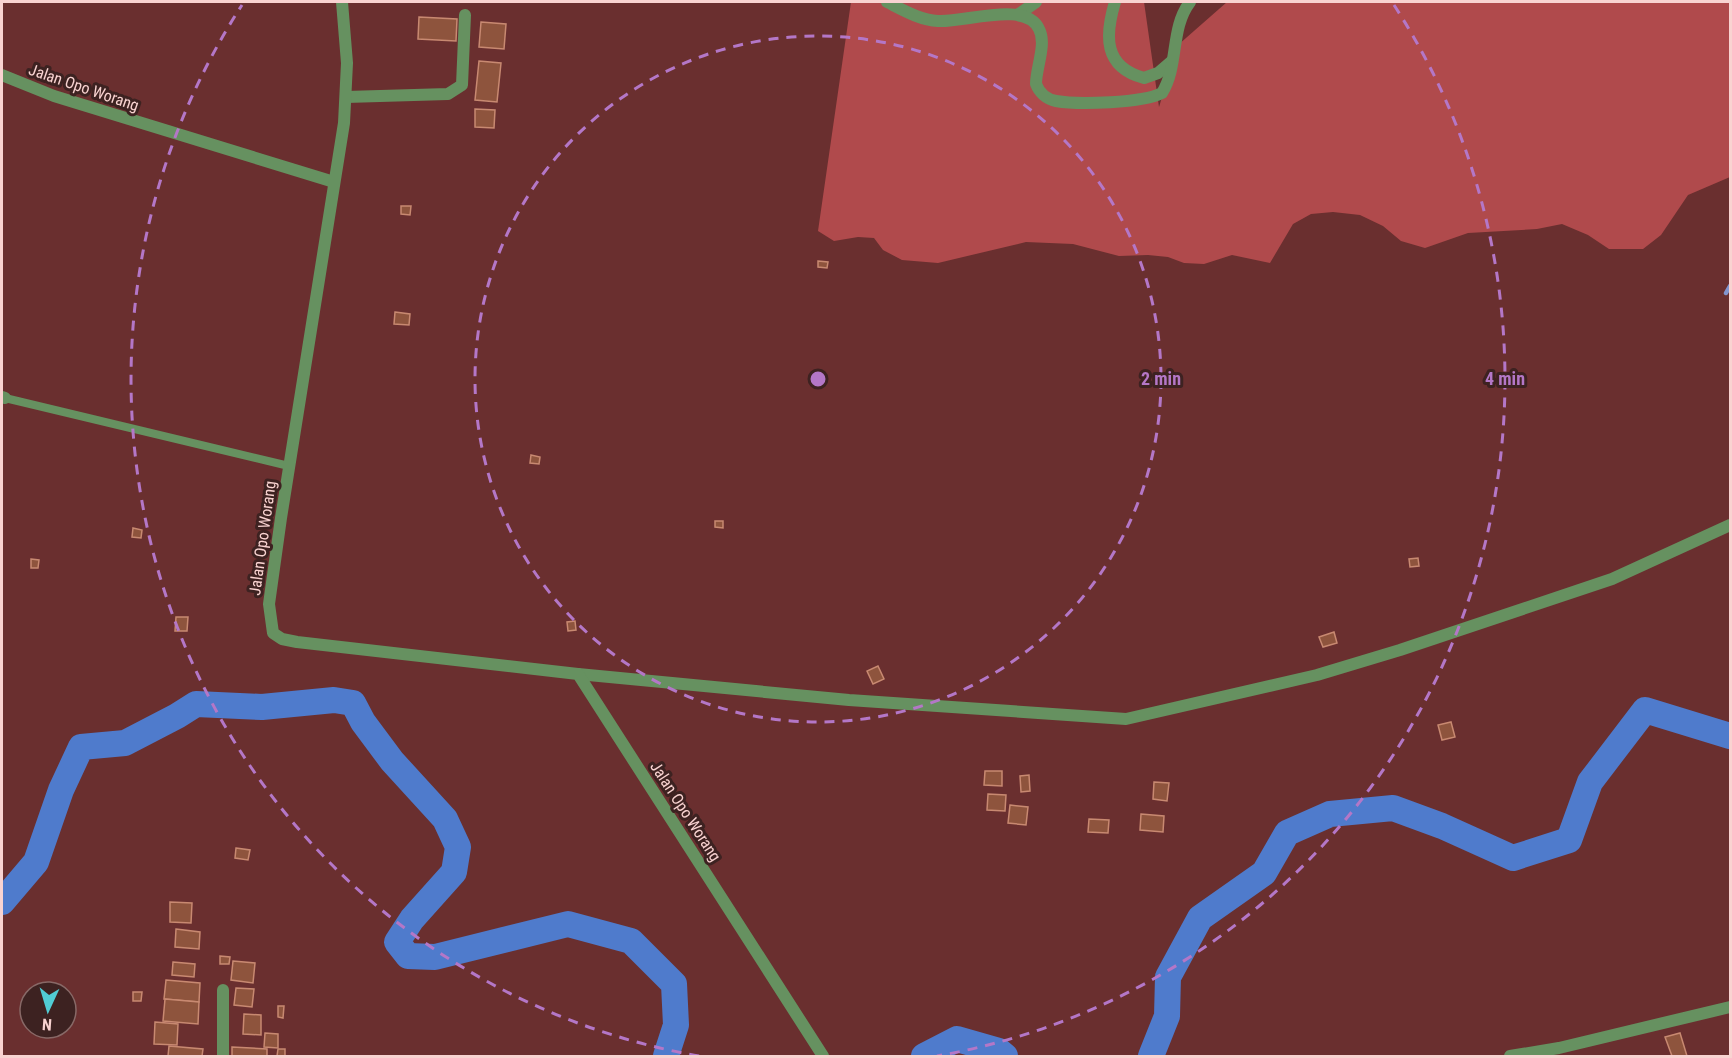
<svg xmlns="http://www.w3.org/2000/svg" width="1732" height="1058" font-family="'Roboto Condensed',sans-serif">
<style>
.forest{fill:#b04a4c}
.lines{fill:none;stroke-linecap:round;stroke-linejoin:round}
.stream{stroke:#8295ce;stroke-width:4.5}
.river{stroke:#4f7bcc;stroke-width:26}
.building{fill:#8e543d;stroke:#c88971;stroke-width:1.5}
.service{stroke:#669160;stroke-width:8}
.minor{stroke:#669160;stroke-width:12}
.tertiary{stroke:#669160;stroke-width:12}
.ring{fill:none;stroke:#b477c7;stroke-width:3;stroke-dasharray:10 8}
.labels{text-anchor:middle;stroke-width:6;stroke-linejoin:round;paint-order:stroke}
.street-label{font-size:16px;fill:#f9d3d1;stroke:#3d2221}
.centre{fill:#b477c7;stroke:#3d2221;stroke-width:3}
.ring-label{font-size:18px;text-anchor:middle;font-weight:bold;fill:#b477c7;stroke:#3d2221;stroke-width:6;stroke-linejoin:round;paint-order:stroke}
</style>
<rect width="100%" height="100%" fill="#6a2f2f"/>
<path class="forest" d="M851,2H1144L1159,107L1178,45L1227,2H1730V177L1688,195L1661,235L1643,249H1609L1588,235L1562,224L1537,229L1468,233L1425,248L1401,241L1383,226L1360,215L1333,212L1311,214L1293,224L1270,263L1232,255L1204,264L1184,263L1168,257L1148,255L1119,256L1073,244L1026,242L938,263L902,260L883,250L874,238L858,237L834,241L818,231Z"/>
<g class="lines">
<path class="stream" d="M1726,293L1730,286"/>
<g class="river">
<path d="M2,902L36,862L61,790L81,747L125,743L177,716L196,704L262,707L334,700L353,703L363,722L392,761L445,819L458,847L454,872L412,919L397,942L408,956L435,957L568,924L631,941L674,984L676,1025L666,1056"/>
<path d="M924,1056L957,1039L999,1051L1005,1056"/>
<path d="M1151,1056L1167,1016L1168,977L1200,918L1264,873L1287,833L1330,814L1393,808L1442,826L1513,858L1569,840L1590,782L1645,710L1730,736"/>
</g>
</g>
<g class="building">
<path d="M419,17L457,19L456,41L418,39Z"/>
<path d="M481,22L506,24L504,49L479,47Z"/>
<path d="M479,61L501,63L497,102L475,100Z"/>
<path d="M475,109L495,110L494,128L475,127Z"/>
<path d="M401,206H411L410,215L401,214Z"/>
<path d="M818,261L828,262L827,268L818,267Z"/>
<path d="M395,312L410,314L409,325L394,324Z"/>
<path d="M531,455L540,457L539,464L530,463Z"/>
<path d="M715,521H723V528L715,527Z"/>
<path d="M133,528L142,530L141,538L132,537Z"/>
<path d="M1418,558L1419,566L1410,567L1409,559Z"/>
<path d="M31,559L39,560L38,568H31Z"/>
<path d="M176,617H188L187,631H175Z"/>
<path d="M575,621L576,630L568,631L567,622Z"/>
<path d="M1334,632L1337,643L1323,647L1319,637Z"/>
<path d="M878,666L884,679L873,684L867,671Z"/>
<path d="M1451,722L1455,737L1442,740L1438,725Z"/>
<path d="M985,771H1002V786L984,785Z"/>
<path d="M1029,775L1030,791L1021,792L1020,776Z"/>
<path d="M1154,782L1169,783L1167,801L1153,799Z"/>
<path d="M988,794L1006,795L1005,811L987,810Z"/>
<path d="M1010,805L1028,807L1026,825L1008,823Z"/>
<path d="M1141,814L1164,816L1163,832L1140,830Z"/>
<path d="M1089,819L1109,820L1108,833L1088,832Z"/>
<path d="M236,848L250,850L248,860L235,858Z"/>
<path d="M170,902L192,903L191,923L170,922Z"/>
<path d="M176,929L200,932L199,949L175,947Z"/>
<path d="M220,956L230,957L229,964H220Z"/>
<path d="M233,961L255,963L253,983L231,980Z"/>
<path d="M173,962L195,964L194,977L172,975Z"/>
<path d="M166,980L200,983L199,1002L164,999Z"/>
<path d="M236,988L254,989L252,1007L234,1005Z"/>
<path d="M133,992H142L141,1001H133Z"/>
<path d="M165,999L199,1002L198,1024L163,1021Z"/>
<path d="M278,1006H284L283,1018L278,1017Z"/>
<path d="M244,1014L261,1015V1035L243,1034Z"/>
<path d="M155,1022L178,1024L177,1045L154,1044Z"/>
<path d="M265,1033L278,1034V1048L264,1047Z"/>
<path d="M1680,1033L1687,1056H1672L1665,1037Z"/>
<path d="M169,1046L203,1049L202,1056H168Z"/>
<path d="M232,1047L267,1049V1056H232Z"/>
<path d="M278,1049H285V1056H277Z"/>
</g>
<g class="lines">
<path class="service" d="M5,398L289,466"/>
<g class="minor">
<path d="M1115,2C1105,35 1103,67 1144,78L1158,73L1172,61"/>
<path d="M1019,14L1036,2"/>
<path d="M2,75L54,96L334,182"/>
<path d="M346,97L448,94L462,85L465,15"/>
<path d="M2,397L5,398"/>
<path d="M578,674L849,700L1126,719L1317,675L1400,650L1612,579L1730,525"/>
<path d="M223,1056V990"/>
<path d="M1510,1056L1559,1048L1730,1007"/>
</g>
<g class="tertiary">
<path d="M342,2L347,63L344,123L281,518L269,604L273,633L282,639L297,642L578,674L823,1056"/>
<path d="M887,2C903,10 920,20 938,21C964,23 1026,0 1039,29C1047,44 1036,67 1036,84C1039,92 1046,99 1056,101C1078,105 1143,103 1162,93C1179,66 1170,28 1190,2"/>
</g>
</g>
<g class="ring">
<circle cx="818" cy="379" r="343"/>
<path d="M699 1056A687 687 0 0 1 242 5M1394 5A687 687 0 0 1 937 1056"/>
</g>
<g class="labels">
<g class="street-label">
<text transform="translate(84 87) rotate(19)" y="6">Jalan Opo Worang</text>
<text transform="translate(262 538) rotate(-82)" y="6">Jalan Opo Worang</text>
<text transform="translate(686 811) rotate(57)" y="6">Jalan Opo Worang</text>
</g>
</g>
<circle cx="818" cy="379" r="9" class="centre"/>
<g class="ring-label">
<text x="1161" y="385">2 min</text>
<text x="1505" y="385">4 min</text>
</g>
<rect width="1732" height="1058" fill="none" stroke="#f9d3d1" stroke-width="6"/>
<g transform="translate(48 1010) rotate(184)"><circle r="28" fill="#3d2221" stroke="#886967" stroke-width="1.5"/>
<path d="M0-4.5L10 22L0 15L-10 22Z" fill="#51ccd4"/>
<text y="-9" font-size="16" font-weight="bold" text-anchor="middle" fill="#f9d3d1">N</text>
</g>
</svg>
